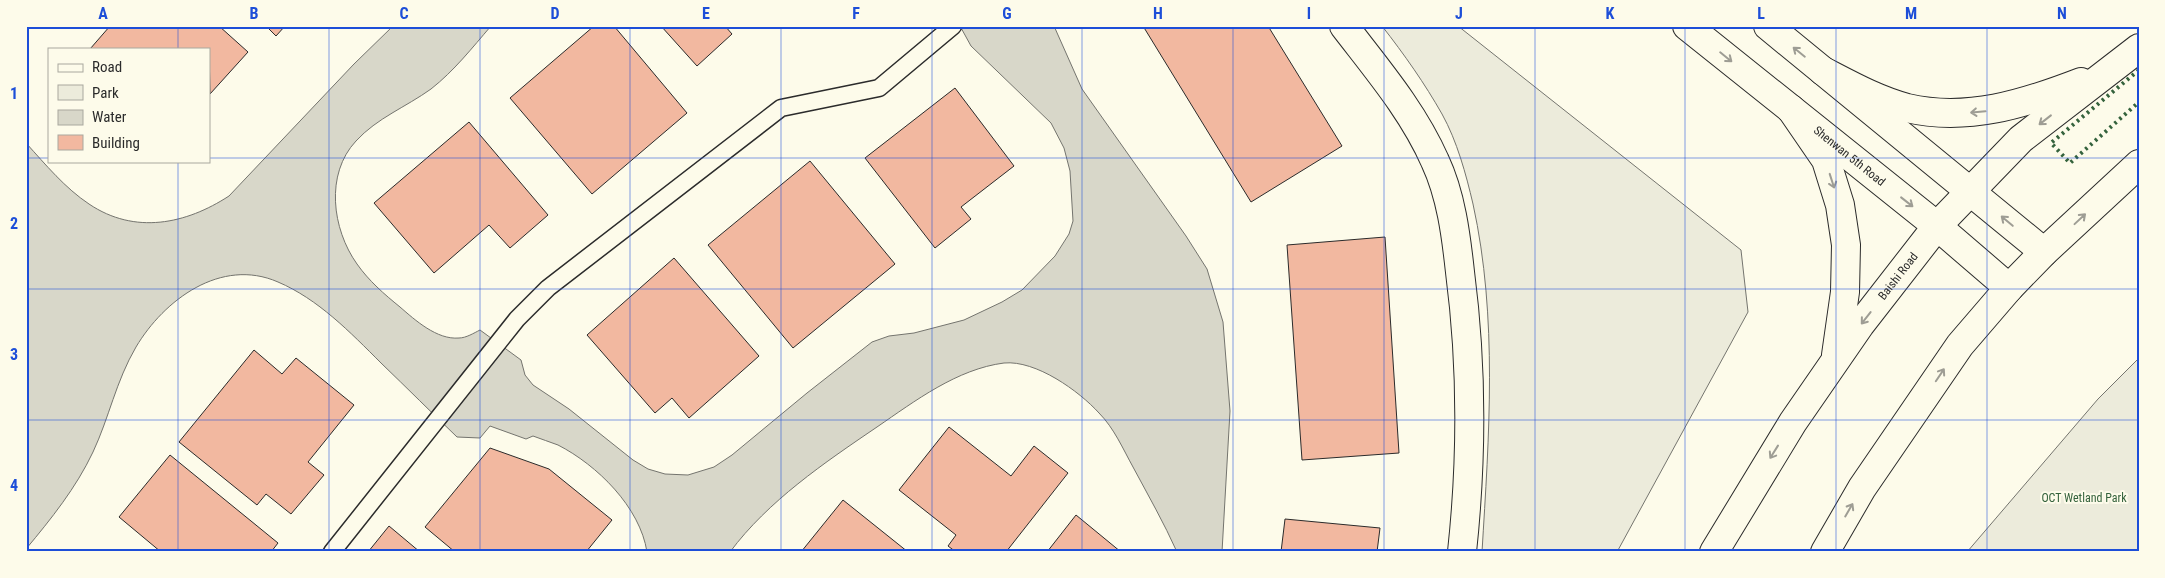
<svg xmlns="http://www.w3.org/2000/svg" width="2165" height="578" font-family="'Roboto Condensed',sans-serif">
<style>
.green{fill:#ecebdb;stroke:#74746e}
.water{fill:#d8d7c9;stroke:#74746e}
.building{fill:#f2b8a0;stroke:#2b2b2b}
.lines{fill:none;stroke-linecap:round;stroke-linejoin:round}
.service-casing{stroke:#2b2b2b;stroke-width:19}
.minor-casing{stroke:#2b2b2b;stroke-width:30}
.tertiary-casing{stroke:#2b2b2b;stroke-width:30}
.primary-casing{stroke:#2b2b2b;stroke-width:30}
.service{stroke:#fdfbea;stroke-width:16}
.minor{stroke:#fdfbea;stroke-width:28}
.tertiary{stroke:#fdfbea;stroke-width:28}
.primary{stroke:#fdfbea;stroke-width:28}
.hedge{stroke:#34623c;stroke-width:4;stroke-dasharray:2.5 4;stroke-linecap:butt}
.oneway{stroke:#9e9d94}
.grid{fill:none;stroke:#1d4ed8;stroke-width:1;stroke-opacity:0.55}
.labels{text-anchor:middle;stroke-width:4;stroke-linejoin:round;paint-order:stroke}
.street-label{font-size:12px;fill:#2b2b2b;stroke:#fdfbea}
.park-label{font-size:12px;fill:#34623c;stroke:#fdfbea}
.neatline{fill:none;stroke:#1d4ed8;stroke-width:2}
.grid-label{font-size:16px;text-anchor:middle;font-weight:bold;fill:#1d4ed8}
</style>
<rect width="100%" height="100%" fill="#fdfbea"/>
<g class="green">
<path d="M1382,26H1458L1741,250L1748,312L1617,552H1482C1489,436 1498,318 1473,204C1466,174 1457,141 1442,114C1425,84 1404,54 1382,26Z"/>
<path d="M2139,358V552H1967L2098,399Z"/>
</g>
<path class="water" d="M393,26H491C472,48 454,71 431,89C406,107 377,118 356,141C325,174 332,229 357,264C369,281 384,294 400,307C415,320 437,340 459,338C466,338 474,333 480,330L521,360L525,375L533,385L569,409L633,460L648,469L665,474L688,475L714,467L732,455L807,393L872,342L889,336L914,333L964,320L1002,302L1022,290L1055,256L1069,234L1073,221L1070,171L1064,148L1051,123L971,46L960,26H1054L1082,89L1186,236L1207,269L1223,322L1230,411L1222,552H1177C1164,523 1148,495 1133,467C1123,449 1114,428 1099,413C1079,391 1036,360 1004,363C957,369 915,401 877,427C824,463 768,501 730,552H647C640,507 597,465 558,445C550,442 541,439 533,436L526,439L490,426L480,438L457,437C432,413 407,388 381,363C350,332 318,299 278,282C221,257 164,300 136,347C116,381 109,418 93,452C76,488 51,519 26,549V143C46,165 65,188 89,204C135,235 186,224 229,196L354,64Z"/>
<g class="building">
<path d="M110,26H219L248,52L210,94L209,49H90Z"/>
<path d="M266,26H285L276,36Z"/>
<path d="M594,26H614L687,113L592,194L510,98Z"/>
<path d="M661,26H725L732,34L697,66Z"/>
<path d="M1143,26H1268L1342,146L1251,202Z"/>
<path d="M955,88L1014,166L961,207L971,219L935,248L865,158Z"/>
<path d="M469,122L548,215L510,248L489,225L434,273L374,203Z"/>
<path d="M810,161L895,264L793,348L708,245Z"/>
<path d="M1385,237L1399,453L1302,460L1287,245Z"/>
<path d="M674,258L759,356L689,418L672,398L655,413L587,335Z"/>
<path d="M254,350L282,374L296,358L354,405L308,462L324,475L291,514L266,494L257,505L179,442Z"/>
<path d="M949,427L1011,476L1034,446L1068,473L1006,552H956L948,546L956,535L899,490Z"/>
<path d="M490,448L549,469L612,520L586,552H455L425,527Z"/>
<path d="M170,455L278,543L271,552H161L119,517Z"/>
<path d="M843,500L908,552H801Z"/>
<path d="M1076,515L1121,552H1047Z"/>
<path d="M1285,519L1380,528L1377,552H1281Z"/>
<path d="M389,526L420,552H368Z"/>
</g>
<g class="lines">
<g class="service-casing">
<path id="service" d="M332,552L517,319L548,288L781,108L879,88L953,26"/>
</g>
<g class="minor-casing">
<path id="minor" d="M1344,26C1377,69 1413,111 1435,161C1451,195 1456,235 1460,272C1472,364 1472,459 1462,552"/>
</g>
<g class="tertiary-casing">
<g id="tertiary">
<path id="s1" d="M1687,26L1937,226L2009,288"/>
<path d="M1768,26L2044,252"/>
</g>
</g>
<g class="primary-casing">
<g id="primary">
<path d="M1823,71C1850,85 1877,100 1907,108C1967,122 2024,104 2081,82"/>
<path d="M1791,109L1826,160L1840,205L1846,245L1845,292L1836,355"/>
<path id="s2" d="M1714,552L1793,422L1860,325L1937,226L2021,139L2139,48"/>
<path d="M1825,552L1862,488L1960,345L2009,288L2044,252L2139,164"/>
</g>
</g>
<use href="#service" class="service"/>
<use href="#minor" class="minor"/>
<use href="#tertiary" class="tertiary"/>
<use href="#primary" class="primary"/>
<path class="hedge" d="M2139,70L2051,143L2070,163L2139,102"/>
</g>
<defs><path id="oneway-shaft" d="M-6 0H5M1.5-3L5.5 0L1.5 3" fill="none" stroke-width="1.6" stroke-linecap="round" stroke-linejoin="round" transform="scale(1.25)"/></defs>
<g class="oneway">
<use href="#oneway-shaft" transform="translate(1799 52) rotate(-141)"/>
<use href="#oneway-shaft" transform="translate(1726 57) rotate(39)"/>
<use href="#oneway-shaft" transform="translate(1978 112) rotate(175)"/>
<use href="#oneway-shaft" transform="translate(2045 120) rotate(142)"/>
<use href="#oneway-shaft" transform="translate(1832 181) rotate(72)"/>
<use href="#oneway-shaft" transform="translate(1907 202) rotate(38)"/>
<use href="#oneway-shaft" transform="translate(2080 219) rotate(-43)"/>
<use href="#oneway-shaft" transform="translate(2007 221) rotate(-140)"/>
<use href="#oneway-shaft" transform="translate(1866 318) rotate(128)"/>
<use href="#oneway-shaft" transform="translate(1940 375) rotate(-56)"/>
<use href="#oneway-shaft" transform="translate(1774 452) rotate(122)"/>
<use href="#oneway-shaft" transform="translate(1849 510) rotate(-60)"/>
</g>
<path class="grid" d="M178,26V49M329,26V552M480,26V552M630,26V552M781,26V552M932,26V552M1082,26V552M1233,26V552M1384,26V552M1535,26V552M1685,26V552M1836,26V552M1987,26V552M26,158H49M209,158H2139M178,161V552M26,289H2139M26,420H2139"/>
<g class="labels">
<g class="street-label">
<text dy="4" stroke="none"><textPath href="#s1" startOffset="208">Shenwan 5th Road</textPath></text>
<text dy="4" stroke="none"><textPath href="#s2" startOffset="332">Baishi Road</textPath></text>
</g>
<g class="park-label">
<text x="2084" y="502">OCT Wetland Park</text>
</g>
</g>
<rect width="2165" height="578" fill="none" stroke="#fdfbea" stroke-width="55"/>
<rect x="48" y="48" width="162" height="115" fill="#fdfbea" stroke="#a9a89e"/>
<rect x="58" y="64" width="25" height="8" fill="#fdfbea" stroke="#a9a89e"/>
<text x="92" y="72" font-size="15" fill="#2b2b2b">Road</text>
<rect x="58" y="85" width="25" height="15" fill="#ecebdb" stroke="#a9a89e"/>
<text x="92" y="98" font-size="15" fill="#2b2b2b">Park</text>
<rect x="58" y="110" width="25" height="15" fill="#d8d7c9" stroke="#a9a89e"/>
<text x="92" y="122" font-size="15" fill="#2b2b2b">Water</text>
<rect x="58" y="135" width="25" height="15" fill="#f2b8a0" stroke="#a9a89e"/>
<text x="92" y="148" font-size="15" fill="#2b2b2b">Building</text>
<rect x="28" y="28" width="2110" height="522" class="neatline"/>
<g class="grid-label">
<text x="103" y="19">A</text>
<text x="254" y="19">B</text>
<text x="404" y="19">C</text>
<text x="555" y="19">D</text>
<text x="706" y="19">E</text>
<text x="856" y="19">F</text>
<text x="1007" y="19">G</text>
<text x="1158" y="19">H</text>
<text x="1309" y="19">I</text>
<text x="1459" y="19">J</text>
<text x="1610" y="19">K</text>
<text x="1761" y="19">L</text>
<text x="1911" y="19">M</text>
<text x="2062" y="19">N</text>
<text x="14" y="99">1</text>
<text x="14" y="229">2</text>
<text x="14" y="360">3</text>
<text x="14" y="491">4</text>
</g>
</svg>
